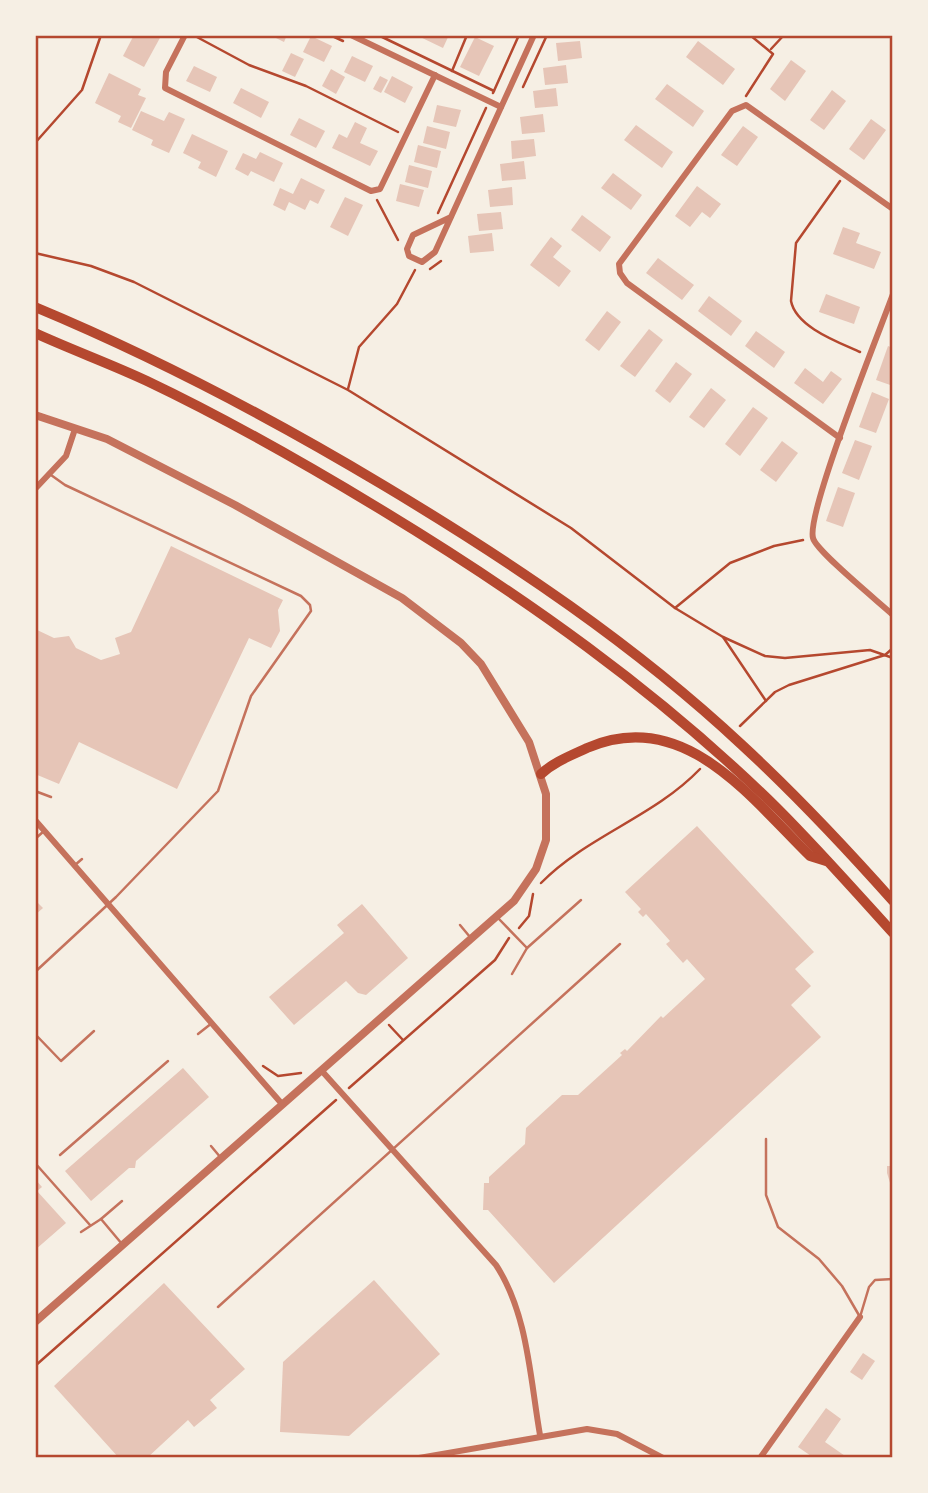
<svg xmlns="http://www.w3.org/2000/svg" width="928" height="1493" font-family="Overpass,sans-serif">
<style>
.building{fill:#e6c5b7}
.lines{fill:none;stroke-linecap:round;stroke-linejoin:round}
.path{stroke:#b5482f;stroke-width:2.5}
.service{stroke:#c5725c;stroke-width:2.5}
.minor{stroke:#c5725c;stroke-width:6}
.tertiary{stroke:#c5725c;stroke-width:8}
.motorway{stroke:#b5482f;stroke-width:10}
.neatline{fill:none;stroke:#b5482f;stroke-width:2.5}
</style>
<rect width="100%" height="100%" fill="#f6efe4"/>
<g class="building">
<path d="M134,35L161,36L144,67L123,56Z"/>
<path d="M270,35H287L284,42Z"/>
<path d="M416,35H449L443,48Z"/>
<path d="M311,36L332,46L324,62L303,52Z"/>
<path d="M475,37L494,46L479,76L460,67Z"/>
<path d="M580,41L582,58L558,61L556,43Z"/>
<path d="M698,41L735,69L723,85L686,57Z"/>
<path d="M291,53L304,59L295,77L282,71Z"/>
<path d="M352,56L373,66L365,82L344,72Z"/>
<path d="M791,60L806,71L785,101L770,89Z"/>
<path d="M566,65L568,83L545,85L543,68Z"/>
<path d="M194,66L217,77L210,92L186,81Z"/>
<path d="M331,69L345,77L336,94L322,86Z"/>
<path d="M109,73L141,89L138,95L146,98L131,128L118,122L121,116L95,103Z"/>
<path d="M380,76L388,80L381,93L373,89Z"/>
<path d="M392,76L413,87L405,103L384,92Z"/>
<path d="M667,84L704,111L693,127L655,99Z"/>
<path d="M241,88L269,102L261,118L233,103Z"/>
<path d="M556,88L558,106L535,108L533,91Z"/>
<path d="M832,90L846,101L824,130L810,120Z"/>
<path d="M437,105L461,110L456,127L433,122Z"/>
<path d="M141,111L164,121L169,112L185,119L169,153L151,145L153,140L132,130Z"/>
<path d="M543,114L545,132L522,134L520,117Z"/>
<path d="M299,118L325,131L316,148L290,135Z"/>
<path d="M871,119L886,130L864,160L849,149Z"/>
<path d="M355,122L367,128L360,143L378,151L370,166L332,148L339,134L347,138Z"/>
<path d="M636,125L673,152L662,168L624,140Z"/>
<path d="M427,126L450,132L446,149L423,143Z"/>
<path d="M743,126L758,137L737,166L721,155Z"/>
<path d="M192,134L228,151L216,177L198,168L201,162L183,153Z"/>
<path d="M534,139L536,156L512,159L511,141Z"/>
<path d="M418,145L441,151L437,168L414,162Z"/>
<path d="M260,152L283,163L274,182L251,171L248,176L235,169L243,153L256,159Z"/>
<path d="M524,161L526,179L502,181L500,164Z"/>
<path d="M409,165L432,171L428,188L405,182Z"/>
<path d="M613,173L642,195L631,210L601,188Z"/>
<path d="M301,178L325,190L318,204L310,200L305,210L289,202L285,211L273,205L280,188L293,194Z"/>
<path d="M400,184L424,190L419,207L396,201Z"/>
<path d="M697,186L721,204L710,218L702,212L690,227L675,216Z"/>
<path d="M512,187L513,205L490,207L488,190Z"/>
<path d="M345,197L363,205L348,236L330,227Z"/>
<path d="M501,212L503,229L479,231L477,214Z"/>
<path d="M582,215L611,237L600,252L571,230Z"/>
<path d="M843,227L860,233L856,243L881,252L874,269L833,254Z"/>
<path d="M492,233L494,251L470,253L468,236Z"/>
<path d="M551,237L562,246L553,257L571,271L559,287L530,265Z"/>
<path d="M658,258L694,285L682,300L646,273Z"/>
<path d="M826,294L860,307L854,324L819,312Z"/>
<path d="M709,296L742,321L731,336L698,311Z"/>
<path d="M607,311L621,322L599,351L585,340Z"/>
<path d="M649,329L663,340L635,377L620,366Z"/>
<path d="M756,331L785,352L774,368L745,346Z"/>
<path d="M888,346L893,348V386L876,380Z"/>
<path d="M676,362L692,374L670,403L655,391Z"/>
<path d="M805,368L823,382L831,371L842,379L823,404L794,383Z"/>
<path d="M711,388L726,400L704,428L689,417Z"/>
<path d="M872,392L889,399L876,433L859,427Z"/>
<path d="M753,407L768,418L740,456L725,444Z"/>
<path d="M855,440L872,446L859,480L842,473Z"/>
<path d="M782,441L798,453L776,482L760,470Z"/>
<path d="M838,487L855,493L843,527L826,521Z"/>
<path d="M171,546L283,600L278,610L280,631L271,648L249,638L177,789L79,742L59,784L35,774V629L54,638L69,636L76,648L101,660L120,654L115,638L131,632Z"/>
<path d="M697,826L814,952L795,969L811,986L791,1005L821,1037L554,1283L488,1210H483L484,1183H489V1177L525,1144L526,1128L562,1095H578L622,1055L620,1053L625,1049L627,1051L661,1016L663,1018L705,979L687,959L683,963L666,944L670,941L646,914L643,917L638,912L641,909L625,892Z"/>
<path d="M35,900L43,908L35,915Z"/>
<path d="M362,904L408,958L366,995L358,993L346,981L294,1025L269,997L344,933L337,925Z"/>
<path d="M183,1068L209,1097L136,1161L135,1168H129L91,1201L65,1171Z"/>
<path d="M887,1166H893V1192L887,1173Z"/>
<path d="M35,1179L42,1187L37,1191L66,1223L35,1250Z"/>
<path d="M374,1280L440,1354L349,1436L280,1432L283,1362Z"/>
<path d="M164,1283L245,1369L210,1400L217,1408L194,1427L188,1420L147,1458H119L54,1386Z"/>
<path d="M863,1353L875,1361L862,1380L850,1372Z"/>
<path d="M826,1408L841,1419L825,1442L848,1458H814L798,1447Z"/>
</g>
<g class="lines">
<g class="path">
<path d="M330,35L343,41"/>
<path d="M378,35L494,91"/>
<path d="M195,36L249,65L306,86L398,132"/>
<path d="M771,49L784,35"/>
<path d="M452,71L467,35"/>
<path d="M523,87L547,35"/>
<path d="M493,93L519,35"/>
<path d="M746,96L773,54L750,35"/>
<path d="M35,143L82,90L101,35"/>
<path d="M840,181L796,243L791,301C796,327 838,342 860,352"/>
<path d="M377,200L398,240"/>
<path d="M438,213L486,108"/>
<path d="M35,253L91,266L134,282L348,390L571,528L675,608L723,637L765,656L785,658L870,650L893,658"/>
<path d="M430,269L441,261"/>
<path d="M348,389L359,347L397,304L415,270"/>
<path d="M675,608L730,563L774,546L803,540"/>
<path d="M723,637L766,701"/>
<path d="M740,726L775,692L789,685L885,655L893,648"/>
<path d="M541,883C587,836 654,817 700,769"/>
<path d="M519,928L529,916L533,894"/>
<path d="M389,1025L403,1040"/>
<path d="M263,1066L278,1076L301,1073"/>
<path d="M349,1088L495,960L509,938"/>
<path d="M35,1366L336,1100"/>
</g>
<g class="service">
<path d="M35,791L51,797"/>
<path d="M35,839L44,831"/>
<path d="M75,865L82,859"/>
<path d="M498,918L527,948"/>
<path d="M460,925L470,937"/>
<path d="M35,972L116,897L218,791L251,696L311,611L310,605L301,596L65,485L51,475"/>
<path d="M512,974L527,948L581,900"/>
<path d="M35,1034L61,1061L94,1031"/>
<path d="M198,1034L212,1023"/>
<path d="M766,1139V1195L778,1227L819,1259L842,1286L860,1317"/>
<path d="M211,1146L221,1158"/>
<path d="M60,1155L168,1061"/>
<path d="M35,1163L90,1225"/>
<path d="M122,1201L101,1219L122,1244"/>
<path d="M81,1232L101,1219"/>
<path d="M218,1307L620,944"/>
<path d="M860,1317L869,1287L875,1280L893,1279"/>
</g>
<g class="minor">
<path d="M185,35L166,72L165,88L371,191L380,189L435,75"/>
<path d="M351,35L501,107"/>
<path d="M451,217L413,235L407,249L409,256L422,262L435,252L534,35"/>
<path d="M893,294C880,330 806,513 813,538C816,551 879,602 893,615"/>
<path d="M840,438L627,283L620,273L619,264L732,111L746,105L893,209"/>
<path d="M35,489L66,456L75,429"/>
<path d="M35,820L282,1104"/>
<path d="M321,1070L496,1265C528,1314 530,1378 540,1435"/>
<path d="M419,1458L587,1429L617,1434L663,1458"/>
<path d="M760,1458L860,1317"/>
</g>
<path class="tertiary" d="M35,415L107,439L235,505L402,598L461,643L481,664L529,742L546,794V840L536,869L514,901L35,1322"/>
<g class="motorway">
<path d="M35,307C155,357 271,418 383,485C510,561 634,644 742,745C795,794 845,847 893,901"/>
<path d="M35,333C72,350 111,364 147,381C227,419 304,463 380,509C522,595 658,691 777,808C817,848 855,891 893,933"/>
<path d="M541,774C554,762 570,756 587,748C683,706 749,796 810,856L826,861"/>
</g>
</g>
<rect width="928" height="1493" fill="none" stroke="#f6efe4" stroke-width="74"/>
<rect x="37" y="37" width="854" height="1419" class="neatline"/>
</svg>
